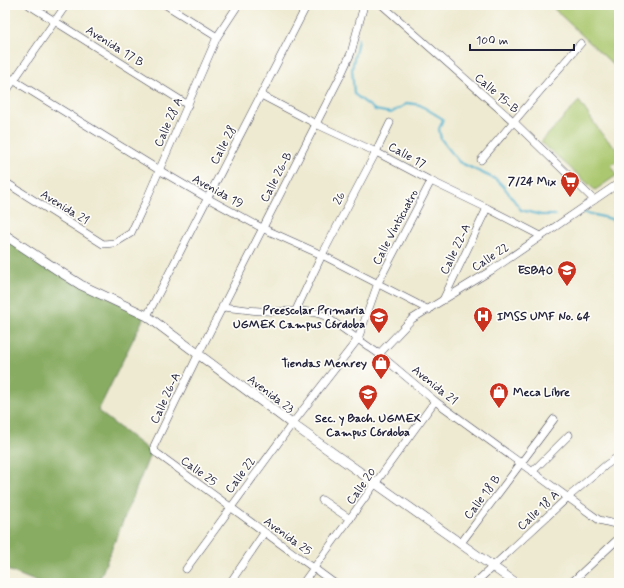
<svg xmlns="http://www.w3.org/2000/svg" width="624" height="588" font-family="Mynerve,sans-serif">
<style>
.green{fill:#abc86f;stroke:#667555}
.forest{fill:#88ac62;stroke:#55674e}
.lines{fill:none;stroke-linecap:round;stroke-linejoin:round}
.stream{stroke:#52b3d1;stroke-width:2}
.minor-casing{stroke:#414052;stroke-width:8}
.tertiary-casing{stroke:#414052;stroke-width:10}
.minor{stroke:#fff;stroke-width:7}
.tertiary{stroke:#fff;stroke-width:9}
.labels{text-anchor:middle;stroke-width:3.5;stroke-linejoin:round;paint-order:stroke}
.street-label{font-size:12px;fill:#22223b;stroke:#fdfcf7}
.poi-label{font-size:12px;font-weight:bold;fill:#22223b;stroke:#fdfcf7;text-anchor:end}
</style>
<rect width="100%" height="100%" fill="#fdfcf7"/>
<filter id="ink" filterUnits="userSpaceOnUse"><feTurbulence type="fractalNoise" baseFrequency=".025" numOctaves="2"/><feDisplacementMap in="SourceGraphic" scale="8" xChannelSelector="R" yChannelSelector="G"/><feConvolveMatrix kernelMatrix="1 2 1 2 8 2 1 2 1" color-interpolation-filters="sRGB"/></filter>
<filter id="wash" filterUnits="userSpaceOnUse"><feTurbulence type="fractalNoise" baseFrequency=".012" numOctaves="4" result="noise"/><feDisplacementMap in="SourceGraphic" scale="16" xChannelSelector="R" yChannelSelector="G"/><feGaussianBlur stdDeviation="0.9" result="paint"/><feColorMatrix in="noise" values="0 0 0 0 0 0 0 0 0 0 0 0 0 0 0 0 0 1.4 0 .05"/><feComposite in="paint" operator="in"/></filter>
<g filter="url(#wash)">
<rect width="100%" height="100%" fill="#eeead1"/>
<g class="green">
<path d="M550,5H619V70Z"/>
<path d="M579,101L601,133L619,152V160L611,165L617,175L595,190L541,142Z"/>
</g>
<path class="forest" d="M5,238L144,317L98,411L151,452L98,583H40L5,569Z"/>
<g class="lines">
<g class="stream">
<path d="M358,39L352,69L354,94L375,110L391,113L408,103L420,105L443,119L439,129L441,139L459,162L497,180L504,187L521,210L541,215H555"/>
<path d="M583,212L611,219L619,227"/>
</g>
</g>
</g>
<g filter="url(#ink)">
<g class="lines">
<g class="minor-casing">
<g id="minor">
<path d="M29,5L188,105"/>
<path d="M166,5L217,37"/>
<path d="M382,5L513,121L594,200"/>
<path d="M5,75L159,170L207,198L262,228L322,255L429,310"/>
<path d="M5,93L66,5"/>
<path d="M261,95L316,124L376,152L431,181L487,208L541,236"/>
<path d="M481,160L581,43"/>
<path d="M5,182L103,244L115,243L131,233L145,203L217,37L238,5"/>
<path d="M443,300L487,208"/>
<path d="M222,307C236,308 250,311 263,311C284,312 305,308 325,316L379,354L435,401L599,520L619,525"/>
<path d="M296,310L322,255L376,152L390,123"/>
<path d="M147,316L307,5"/>
<path d="M379,354L412,319L492,270L619,183"/>
<path d="M532,472L569,435"/>
<path d="M322,500L350,519"/>
<path d="M461,543L554,419"/>
<path d="M186,569L292,424L358,339L378,283L431,181"/>
<path d="M230,583L264,533"/>
<path d="M303,583L435,401"/>
<path d="M334,583L158,454L155,452L154,446L198,355L340,77L351,53L364,5"/>
<path d="M475,583L567,498L606,465L619,456"/>
<path d="M571,583L619,538"/>
</g>
</g>
<g class="tertiary-casing">
<path id="tertiary" d="M5,235L62,273L81,285L147,316L292,424L516,583"/>
</g>
<use href="#minor" class="minor"/>
<use href="#tertiary" class="tertiary"/>
</g>
</g>
<defs>
<g id="supermarket-pin" transform="scale(1)"><path d="M0 17L-7.5 6A9.5 9.5 0 1 1 7.5 6Z" fill="#c8321e" stroke="#fdfcf7"/><path d="M-6-5.5h2.5l.6 2H6L4.5 2H-2.5L-4.4-4H-6ZM-1.5 3.2a1.3 1.3 0 1 0 .1 0ZM3 3.2a1.3 1.3 0 1 0 .1 0Z" fill="#fff"/></g>
<g id="school-pin" transform="scale(1)"><path d="M0 17L-7.5 6A9.5 9.5 0 1 1 7.5 6Z" fill="#c8321e" stroke="#fdfcf7"/><path d="M0-5L7-2L0 1L-7-2ZM-4 1L0 2.5L4 1V4Q0 6-4 4Z" fill="#fff"/></g>
<g id="hospital-pin" transform="scale(1)"><path d="M0 17L-7.5 6A9.5 9.5 0 1 1 7.5 6Z" fill="#c8321e" stroke="#fdfcf7"/><path d="M-5-5h3v3.5h4V-5h3V5h-3V1.5h-4V5h-3Z" fill="#fff"/></g>
<g id="shop-pin" transform="scale(1)"><path d="M0 17L-7.5 6A9.5 9.5 0 1 1 7.5 6Z" fill="#c8321e" stroke="#fdfcf7"/><path d="M-5-2.5h2.3a2.7 3.5 0 0 1 5.4 0H5L5.5 6h-11ZM-1.5-2.5h3a1.5 2.3 0 0 0-3 0Z" fill="#fff"/></g>
</defs>
<g fill-rule="evenodd">
<use href="#supermarket-pin" x="570" y="181"/>
<use href="#school-pin" x="567" y="270"/>
<use href="#hospital-pin" x="483" y="316"/>
<use href="#school-pin" x="379" y="317"/>
<use href="#shop-pin" x="381" y="363"/>
<use href="#shop-pin" x="499" y="392"/>
<use href="#school-pin" x="368" y="394"/>
</g>
<g class="labels">
<g class="street-label">
<text transform="translate(115 46) rotate(32)" y="4">Avenida 17 B</text>
<text transform="translate(497 93) rotate(41)" y="4">Calle 15-B</text>
<text transform="translate(168 122) rotate(-66)" y="4">Calle 28 A</text>
<text transform="translate(223 145) rotate(-62)" y="4">Calle 28</text>
<text transform="translate(407 155) rotate(29)" y="4">Calle 17</text>
<text transform="translate(276 177) rotate(-62)" y="4">Calle 26-B</text>
<text transform="translate(218 191) rotate(29)" y="4">Avenida 19</text>
<text transform="translate(339 198) rotate(-62)" y="4">26</text>
<text transform="translate(65 207) rotate(32)" y="4">Avenida 21</text>
<text transform="translate(395 227) rotate(-62)" y="4">Calle Vinticuatro</text>
<text transform="translate(455 249) rotate(-64)" y="4">Calle 22-A</text>
<text transform="translate(490 257) rotate(-33)" y="4">Calle 22</text>
<text transform="translate(435 385) rotate(39)" y="4">Avenida 21</text>
<text transform="translate(271 394) rotate(37)" y="4">Avenida 23</text>
<text transform="translate(165 398) rotate(-65)" y="4">Calle 26-A</text>
<text transform="translate(199 471) rotate(36)" y="4">Calle 25</text>
<text transform="translate(240 475) rotate(-53)" y="4">Calle 22</text>
<text transform="translate(361 486) rotate(-54)" y="4">Calle 20</text>
<text transform="translate(482 497) rotate(-53)" y="4">Calle 18 B</text>
<text transform="translate(538 510) rotate(-43)" y="4">Calle 18 A</text>
<text transform="translate(288 536) rotate(36)" y="4">Avenida 25</text>
</g>
<g class="poi-label">
<text x="556" y="185">7/24 Mix</text>
<text x="553" y="274">ESBAO</text>
<text x="365" y="314">Preescolar Primaria<tspan x="365" dy="14">UGMEX Campus Córdoba</tspan></text>
<text x="497" y="320" text-anchor="start">IMSS UMF No. 64</text>
<text x="367" y="367">Tiendas Menrey</text>
<text x="513" y="396" text-anchor="start">Meca Libre</text>
<text x="368" y="422" text-anchor="middle">Sec. y Bach. UGMEX<tspan x="368" dy="14">Campus Córdoba</tspan></text>
</g>
</g>
<rect width="624" height="588" fill="none" stroke="#fdfcf7" stroke-width="20"/>
<path d="M470 44v6h104v-6" fill="none" stroke="#22223b" stroke-width="2"/>
<text x="476" y="44" font-size="12" fill="#22223b" stroke="#fdfcf7" stroke-width="3" paint-order="stroke">100 m</text>
</svg>
